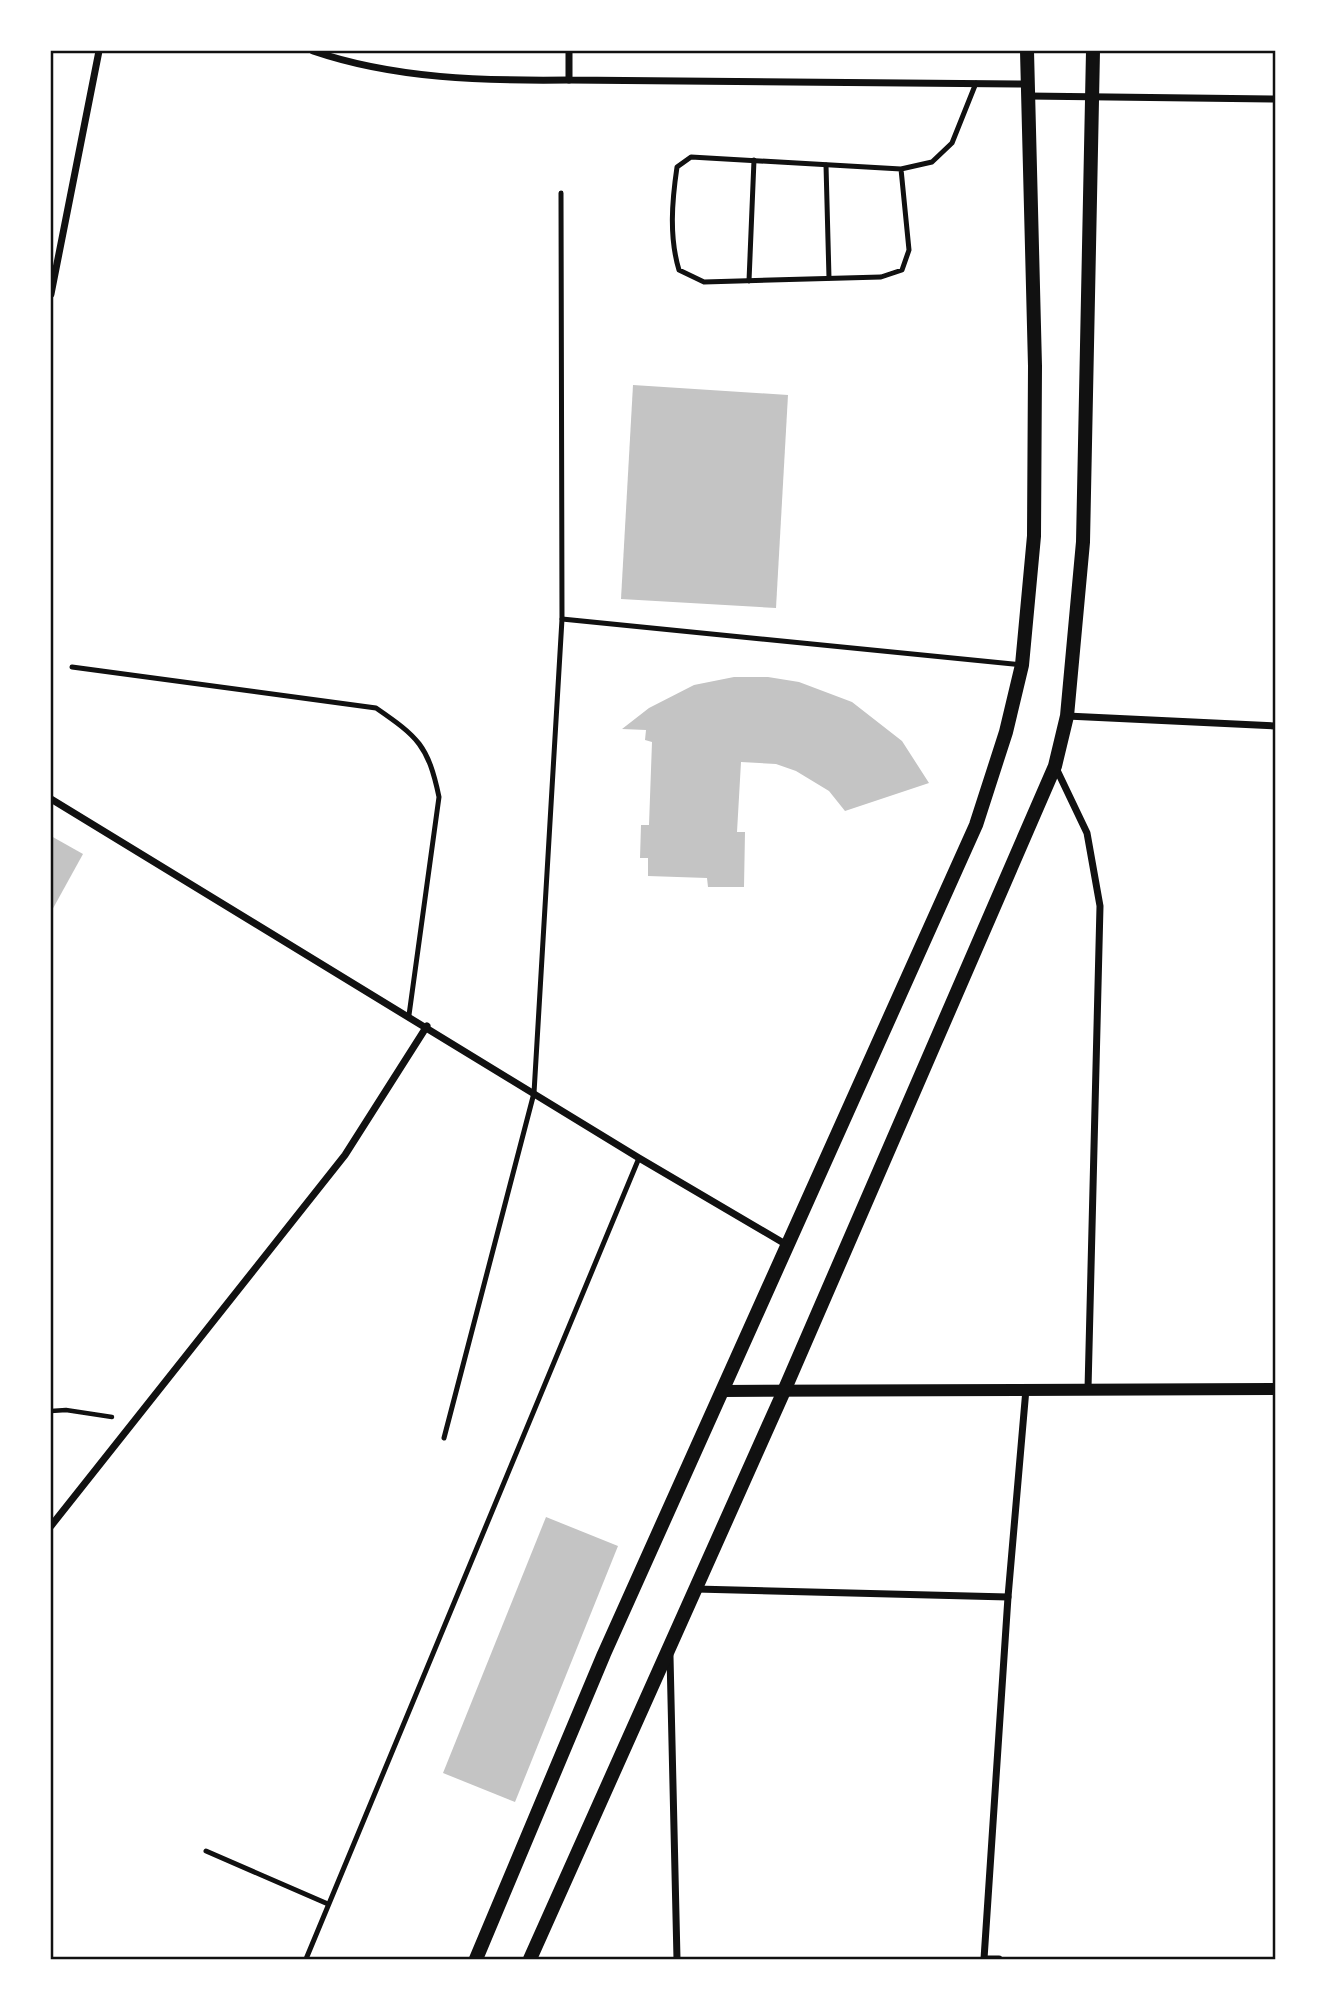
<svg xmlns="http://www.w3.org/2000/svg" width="1326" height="2010" font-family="'Roboto Condensed',sans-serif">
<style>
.building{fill:#c4c4c4}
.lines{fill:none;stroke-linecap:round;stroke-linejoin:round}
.path{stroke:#111;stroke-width:4.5}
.service{stroke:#111;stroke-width:5}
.minor{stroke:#111;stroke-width:7}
.tertiary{stroke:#111;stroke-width:12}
.secondary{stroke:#111;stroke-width:14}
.neatline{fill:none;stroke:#111;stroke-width:2.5}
</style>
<rect width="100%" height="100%" fill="#fff"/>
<g class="building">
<path d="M633,385L788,395L776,608L621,599Z"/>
<path d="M734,677H768L799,682L852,702L902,741L929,783L845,811L829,791L796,771L776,764L741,762L737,832H745L744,887H708L707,878L648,876V858H640L641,825H649L652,742L645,740L646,730L622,729L649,708L694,685Z"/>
<path d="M51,836L83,854L51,912Z"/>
<path d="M546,1517L618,1546L515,1802L443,1773Z"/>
</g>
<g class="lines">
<path class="path" d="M51,1411L66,1410L112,1417"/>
<g class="service">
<path d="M826,165L829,278"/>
<path d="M901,169L909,250L902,270L881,277L704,282L679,270C669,237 672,201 677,167L691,157L901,169L932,162L952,143L976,83"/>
<path d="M749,281L754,160"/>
<path d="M562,619L1022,665"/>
<path d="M72,667L376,708C418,737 428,745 439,797L409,1015"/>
<path d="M444,1438L534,1093L562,619L561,193"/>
<path d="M206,1851L328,1904"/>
<path d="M306,1959L639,1158"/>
</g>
<g class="minor">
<path d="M313,51C395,79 484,81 569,80"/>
<path d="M569,51V80L1027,84"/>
<path d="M1028,96L1275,99"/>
<path d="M51,294L99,51"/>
<path d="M1067,716L1275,726"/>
<path d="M1056,768L1087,833L1100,906L1088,1389"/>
<path d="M51,799L639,1158L787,1245"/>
<path d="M51,1526L345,1155L427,1026"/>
<path d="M696,1589L1008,1597"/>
<path d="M670,1656L677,1959"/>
<path d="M984,1959L1008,1597L1026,1389"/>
<path d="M984,1959H999"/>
</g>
<path class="tertiary" d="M722,1391L1275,1389"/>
<g class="secondary">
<path d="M476,1959L604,1654L976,825L1006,732L1022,665L1034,536L1035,366L1027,51"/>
<path d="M530,1959L784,1391L1055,766L1067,716L1083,542L1093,51"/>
</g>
</g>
<rect width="1326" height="2010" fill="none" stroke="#ffffff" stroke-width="105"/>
<rect x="52" y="52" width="1222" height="1906" class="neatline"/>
</svg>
